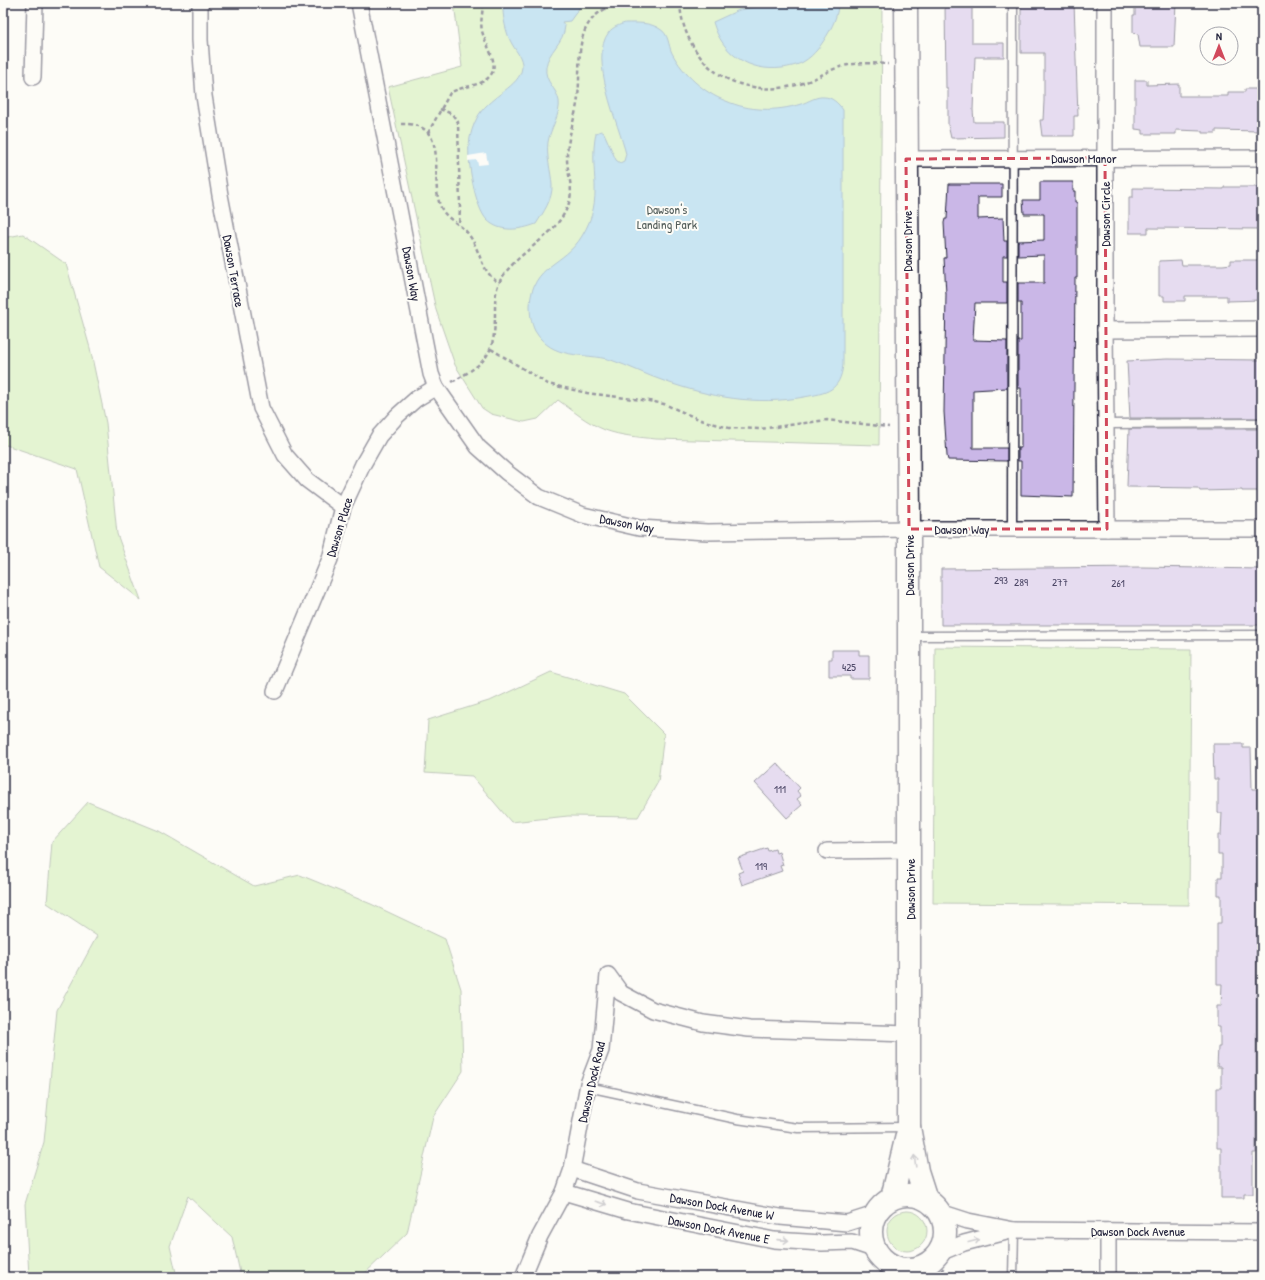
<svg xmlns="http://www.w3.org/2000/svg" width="1265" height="1280" font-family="'Patrick Hand',sans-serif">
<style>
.green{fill:#c5eba5;stroke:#748670}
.water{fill:#89c9ea;stroke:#6086a4}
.pier{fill:#fdfcf7}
.building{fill:#cab7e7;stroke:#22223b}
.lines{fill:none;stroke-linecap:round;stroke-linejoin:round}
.lane-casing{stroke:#22223b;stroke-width:11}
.street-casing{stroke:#22223b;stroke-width:18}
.secondary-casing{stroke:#22223b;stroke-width:25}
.path{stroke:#22223b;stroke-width:2.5;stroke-dasharray:4 3;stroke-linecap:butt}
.lane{stroke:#fdfcf7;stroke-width:8}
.street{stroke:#fdfcf7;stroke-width:15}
.secondary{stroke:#fdfcf7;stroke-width:22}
.oneway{stroke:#9a9aa2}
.marked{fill:none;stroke:#d1495b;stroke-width:3;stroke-dasharray:8 5;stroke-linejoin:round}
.labels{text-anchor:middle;stroke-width:4;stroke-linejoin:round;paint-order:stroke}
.number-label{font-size:11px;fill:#4c4766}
.street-label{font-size:13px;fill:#22223b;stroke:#fdfcf7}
.park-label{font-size:13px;fill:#535e5b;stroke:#fdfcf7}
</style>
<rect width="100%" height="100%" fill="#fdfcf7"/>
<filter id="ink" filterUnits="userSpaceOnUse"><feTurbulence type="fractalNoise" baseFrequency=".025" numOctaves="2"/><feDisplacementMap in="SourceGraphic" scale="8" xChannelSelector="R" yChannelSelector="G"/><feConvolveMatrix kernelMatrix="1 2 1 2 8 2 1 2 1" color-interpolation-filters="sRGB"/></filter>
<g filter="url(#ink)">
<g class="green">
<path d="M454,3H882L879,445L656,439C639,437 621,436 605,430C587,423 572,410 558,400L538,419L524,422L491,414L482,408L455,365L436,310L388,87L462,67Z"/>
<path d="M23,234L66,264L90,348L106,423L117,534L141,600L99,567L77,469L3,444V238Z"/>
<path d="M935,647L1191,649L1189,905L933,903Z"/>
<path d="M551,672L624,694L664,734L658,782L638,817L568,816L511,822L472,776L425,773L428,720L492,700Z"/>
<path d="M88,802L159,831L254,886L300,875L371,904L445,939L461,989L463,1071L433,1117L407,1233L361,1277H241L232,1237L188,1196L170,1246L177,1277L29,1276L25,1204L44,1142L57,1010L97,936L47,903L52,842Z"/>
<circle cx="907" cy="1231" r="20"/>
</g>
<g class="water">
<path d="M503,3H583L570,21L562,22L565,26C564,43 548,51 546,67C544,82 557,88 559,101C561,114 550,129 548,142C546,157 551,170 552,185C553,199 543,213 536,224C520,230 500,233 487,220C475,208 467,160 469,144C470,135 473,125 477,118C487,98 516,88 521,72C525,60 517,53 512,44C506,34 502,15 503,3Z"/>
<path d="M774,3H838C838,14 834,23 829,32C822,44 815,55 803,62C798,65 789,67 782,68C749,72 722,54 713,22L739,10Z"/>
<path d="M625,23C637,23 650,22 660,29C669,34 668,45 672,53C683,74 704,93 726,101C749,111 776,112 801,104C808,102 816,96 824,97C832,97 838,103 843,110V365C840,391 827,393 804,397C757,406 709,397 664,381C646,375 629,366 611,360C583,352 553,361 535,331C531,323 530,314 530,305C532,264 564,266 582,236C606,197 588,172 596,133L601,131L604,133L616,160L620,163L624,161L626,154C619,125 588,58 609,32C613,27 619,25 625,23Z"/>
</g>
<path class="pier" d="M486,153L488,164L478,165L477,160L468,161V156Z"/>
<g class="building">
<path d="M945,3H972V43H1004V57H975L973,110L974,122H1004V137L951,138L948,125V89H946Z"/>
<path d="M1021,3H1074L1078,116H1074V136H1042L1040,120H1043L1044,101V53H1021Z"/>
<path d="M1135,3H1176L1174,47H1140L1138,34L1133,33V15H1135Z"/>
<path d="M1135,80H1147V85L1179,84V96H1228V92H1245V89H1259V131L1216,130V133H1202V131L1176,130V134H1143V130L1135,129Z"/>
<path d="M1040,182H1073V191H1075V202H1077V278H1075L1073,497L1021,495V461H1018V448H1021V388H1018V341H1021V303H1018V283H1044V255L1018,256V241L1044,240V214H1024L1023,200H1040Z"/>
<path d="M949,184H1002V197H978V219L1003,218L1004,241H1007V256H1003V282H1007V303H975L973,340L1007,341V388L973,390V448H1007V461L948,460L947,456L944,412L946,294L944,258H946L944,223L945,219H947Z"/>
<path d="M1224,187H1262V229L1148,228V233H1129V197H1133V188L1224,189Z"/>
<path d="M1181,260L1182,265H1223L1231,264V260H1262V300L1227,301V296H1185V301H1164V296H1159V261Z"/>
<path d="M1167,359L1262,360L1261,418H1130L1127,361Z"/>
<path d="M1129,429H1261L1262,491H1242V490L1200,491L1198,488L1127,487Z"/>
<path d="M1142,567L1261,569L1262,625H941V569Z"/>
<path d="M832,650H859V655H869V679H850V676H829V659H832Z"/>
<path d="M1213,744H1243V748H1251L1252,789H1257L1256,1153H1253V1194H1244V1198H1221V1148H1217V1088H1221V1067H1217L1218,1047H1220V1026H1217V1006H1221L1222,984H1217V923H1221V895H1218V877H1222V854H1218V835H1221L1222,813H1218V779H1214Z"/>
<path d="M777,763L800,788L797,791L801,796L797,799L802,805L787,818L755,783Z"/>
<path d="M767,848L768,851L775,849L776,853L779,852L783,865L780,866L782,871L742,885L738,873L743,871L738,858Z"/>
</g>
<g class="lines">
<g class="lane-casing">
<g id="lane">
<path d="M1106,424L1262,423"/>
<path d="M1012,529L1013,3"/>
<path d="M909,636L1262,635"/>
<path d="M588,1087L737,1119L798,1128L908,1127"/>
<path d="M1013,1277L1014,1230"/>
</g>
</g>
<g class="street-casing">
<g id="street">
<path d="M200,3V40L204,96L220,195L261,408L285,455L307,480L343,507"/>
<path d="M359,3L431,374L436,387L478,447L506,472L539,497L583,515L639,528L707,532L909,529H1262"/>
<path d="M1105,3V330L1262,329"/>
<path d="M33,77L35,3"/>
<path d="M906,159L1262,158"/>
<path d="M1105,330L1107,529"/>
<path d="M275,691L330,559L343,507L363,464L379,436L397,416L416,399L436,387"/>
<path d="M827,851L910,850"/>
<path d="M572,1169L638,1191L780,1217L847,1223L875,1214"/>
<path d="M564,1192L628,1211L774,1240L822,1243L852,1242L876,1250"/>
<path d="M1014,1230L1262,1232"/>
<path d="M937,1254L964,1243L1014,1230L968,1221L940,1212"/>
<path d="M523,1277L540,1236L564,1192L572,1169L588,1084L601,1050L608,975L621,993L653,1010L703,1023L749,1029L909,1034"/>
<path d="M1108,1277V1231"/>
</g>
</g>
<g class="secondary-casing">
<g id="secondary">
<path d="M906,3L909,529V1127"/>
<circle cx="908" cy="1232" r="37"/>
<path d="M892,1198L909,1127L917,1171L926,1199"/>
</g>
</g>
<g class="path">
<path d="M680,3C681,24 689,43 702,59C727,89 771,95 806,82C818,78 828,70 840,67C855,62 872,63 888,64"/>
<path d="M440,109L452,114L458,122L460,208L459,225"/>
<path d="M401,124C452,122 429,176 440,205C445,220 461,223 469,235C481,251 480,271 499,283"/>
<path d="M428,133L450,93C460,87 472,87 482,82C506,70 486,48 482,31C480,21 483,12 483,3"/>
<path d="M491,349L548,384L587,393L649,401L664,404L701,420L729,428L760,429L827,420L889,427"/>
<path d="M452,382C489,361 495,354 495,311C495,301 495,290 500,281C517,250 557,238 569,203C574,187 567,173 567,158C567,139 574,122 577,104C584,65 566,17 621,3"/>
<path d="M937,1277L945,1266"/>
</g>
<use href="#lane" class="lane"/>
<use href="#street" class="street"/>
<use href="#secondary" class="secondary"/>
</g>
<defs><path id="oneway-shaft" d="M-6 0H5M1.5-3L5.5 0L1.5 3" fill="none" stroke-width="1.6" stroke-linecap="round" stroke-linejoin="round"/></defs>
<g class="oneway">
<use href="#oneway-shaft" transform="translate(915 1161) rotate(-98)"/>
<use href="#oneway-shaft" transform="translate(601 1203) rotate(17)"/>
<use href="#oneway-shaft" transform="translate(783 1240) rotate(4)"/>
<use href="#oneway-shaft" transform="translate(974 1241) rotate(-14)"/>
</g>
</g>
<path d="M0 0H1265V1280H0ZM1105,158L1107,529H909L906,159Z" fill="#fdfcf7" fill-opacity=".55" fill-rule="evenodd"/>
<path class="marked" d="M1105,158L1107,529H909L906,159Z"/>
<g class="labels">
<g class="number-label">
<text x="1001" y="584">293</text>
<text x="1021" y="586">289</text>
<text x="1060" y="586">277</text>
<text x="1118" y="587">261</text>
<text x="849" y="671">425</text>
<text x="780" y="793">111</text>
<text x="761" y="870">119</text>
</g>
<g class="street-label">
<text x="1084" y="163">Dawson Manor</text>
<text transform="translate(1105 214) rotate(-90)" y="5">Dawson Circle</text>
<text transform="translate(907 241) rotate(-90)" y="5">Dawson Drive</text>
<text transform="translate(234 271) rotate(80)" y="5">Dawson Terrace</text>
<text transform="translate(412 274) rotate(80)" y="5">Dawson Way</text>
<text transform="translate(627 523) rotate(11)" y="5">Dawson Way</text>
<text transform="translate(339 527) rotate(-73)" y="5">Dawson Place</text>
<text x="962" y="534">Dawson Way</text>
<text transform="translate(909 565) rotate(-90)" y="5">Dawson Drive</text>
<text transform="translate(910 889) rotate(-90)" y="5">Dawson Drive</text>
<text transform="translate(591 1082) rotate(-77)" y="5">Dawson Dock Road</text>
<text transform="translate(722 1206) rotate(10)" y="5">Dawson Dock Avenue W</text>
<text transform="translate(719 1229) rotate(11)" y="5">Dawson Dock Avenue E</text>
<text x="1138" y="1236">Dawson Dock Avenue</text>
</g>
<g class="park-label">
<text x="667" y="214">Dawson's<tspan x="667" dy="15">Landing Park</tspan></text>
</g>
</g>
<rect width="1265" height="1280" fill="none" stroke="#fdfcf7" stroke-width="16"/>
<rect x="8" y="8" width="1249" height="1264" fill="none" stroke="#22223b" stroke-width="1.5" filter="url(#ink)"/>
<g transform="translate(1219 46)"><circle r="19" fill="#fdfcf7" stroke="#a5a5ac"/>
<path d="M0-3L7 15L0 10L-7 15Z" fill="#d1495b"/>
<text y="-6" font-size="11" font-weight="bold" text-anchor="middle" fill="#22223b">N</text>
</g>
</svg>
